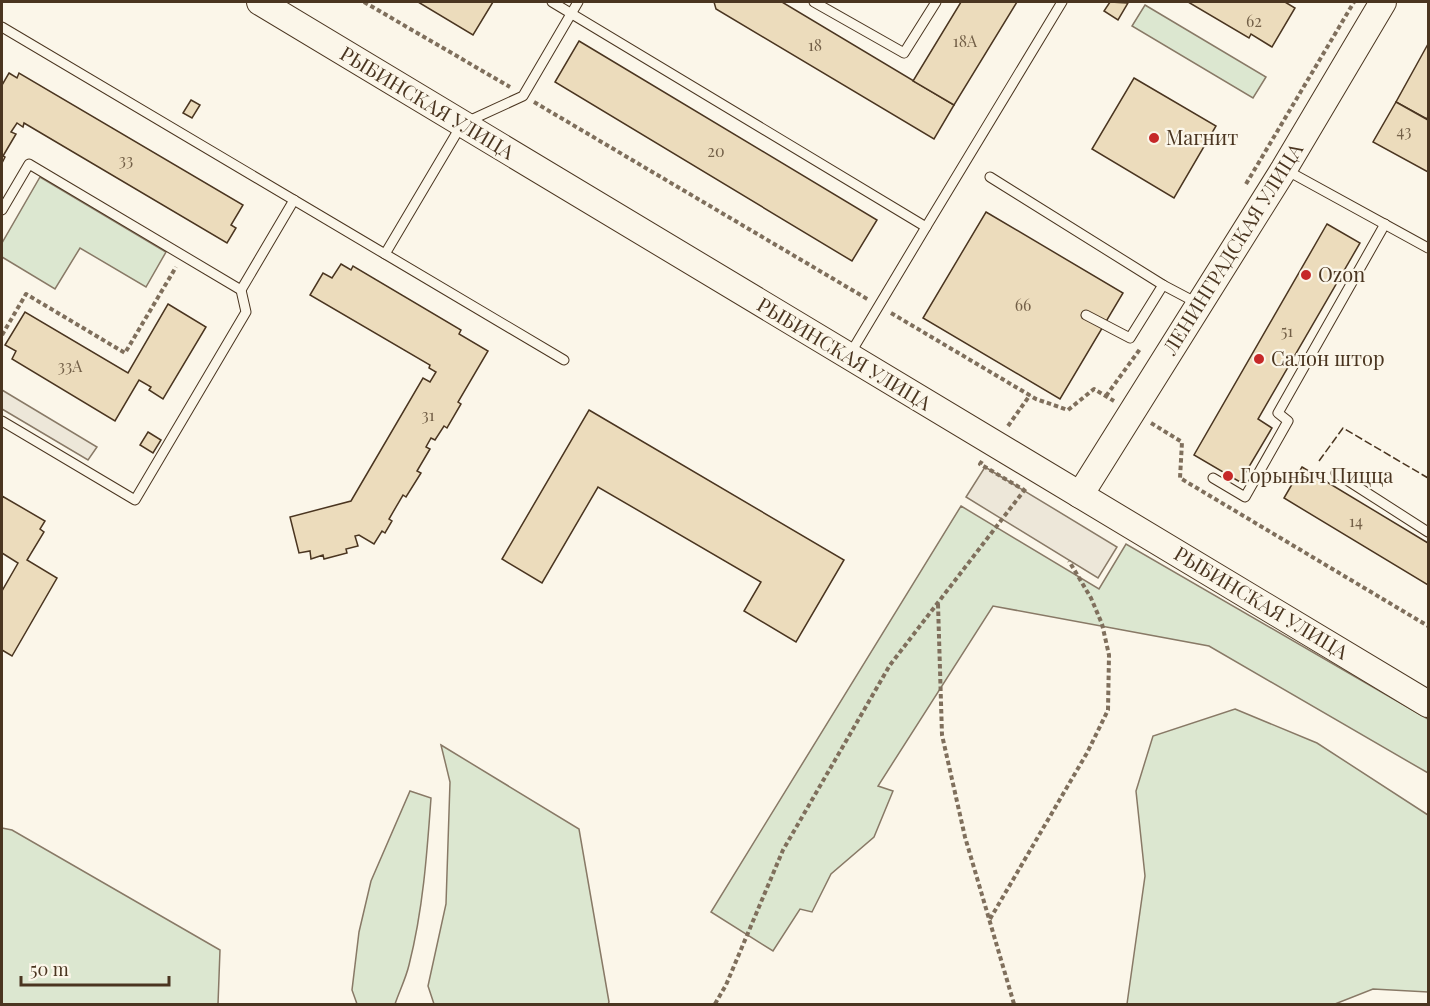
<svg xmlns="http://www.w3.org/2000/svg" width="1430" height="1006" font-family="'Playfair Display',serif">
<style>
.green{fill:#dce7d0;stroke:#887966;stroke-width:1.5}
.parking{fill:#ede7d9;stroke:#887966;stroke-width:1.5}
.building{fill:#ecdcbc;stroke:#4a3520;stroke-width:1.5}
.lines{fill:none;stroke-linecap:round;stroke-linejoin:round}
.lane-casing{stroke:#4a3520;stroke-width:11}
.secondary-casing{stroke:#4a3520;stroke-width:28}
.path{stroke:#7f6f5c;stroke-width:4;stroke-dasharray:4.5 3;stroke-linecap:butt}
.lane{stroke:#fbf6e9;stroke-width:9}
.secondary{stroke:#fbf6e9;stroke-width:26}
.fence{stroke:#4a3520;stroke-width:1.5;stroke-dasharray:8 3;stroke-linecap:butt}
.poi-dot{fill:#c62828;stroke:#fbf6e9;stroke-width:2}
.labels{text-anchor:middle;stroke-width:4.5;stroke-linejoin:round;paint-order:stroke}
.number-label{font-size:16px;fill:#725f47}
.street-label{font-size:20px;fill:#4a3520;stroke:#fbf6e9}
.poi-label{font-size:20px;fill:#4a3520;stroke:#fbf6e9;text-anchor:start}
</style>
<rect width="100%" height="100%" fill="#fbf6e9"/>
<g class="green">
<path d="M1145,5L1266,77L1253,98L1132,26Z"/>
<path d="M40,177L166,252L146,287L80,248L55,289L2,257V243Z"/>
<path d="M961,506L1099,589L1126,544L1428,719V773L1209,646L993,606L878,786L893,791L874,837L831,874L812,912L800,909L773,951L711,912Z"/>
<path d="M1235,709L1317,743L1428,815V992L1373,989L1335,1004H1127L1145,876L1136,791L1153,736Z"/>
<path d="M441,745L579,829L609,1002L608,1004H434L428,986L446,904L450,782Z"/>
<path d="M410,791L431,798C427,854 423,910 409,965C406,978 399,992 395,1004H357L352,990L359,932L371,881Z"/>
<path d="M2,828L12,830L220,950L218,1004H2Z"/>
</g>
<g class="parking">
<path d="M2,390L97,447L88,460L2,409Z"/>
<path d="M985,467L1117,547L1098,578L966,497Z"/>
</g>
<g class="building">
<path d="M418,2H493L473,35Z"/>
<path d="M714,2H782L954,105L934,139L716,9Z"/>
<path d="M961,2H1017L954,105L913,81Z"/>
<path d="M1110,2L1128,3L1118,20L1104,11Z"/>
<path d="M1188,2H1285L1295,8L1272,47L1251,34L1249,38Z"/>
<path d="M579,41L877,220L852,261L555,82Z"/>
<path d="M1428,44V116L1427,119L1396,102Z"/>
<path d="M9,73L17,78L19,73L243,205L231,225L236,228L227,243L24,123L23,127L17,123L11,132L16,134L3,156L5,157L2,163V85Z"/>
<path d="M1134,78L1216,126L1174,198L1092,149Z"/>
<path d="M191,100L200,105L192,118L183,113Z"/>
<path d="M1396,102L1428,120V172L1373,142Z"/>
<path d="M986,212L1123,293L1060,399L923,318Z"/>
<path d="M1327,224L1360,243L1258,419L1272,428L1240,482L1194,455Z"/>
<path d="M341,264L351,270L353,266L461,330L459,334L488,351L458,402L461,404L447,428L444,426L435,440L431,438L426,447L430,449L417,471L421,473L406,497L403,495L389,519L392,521L385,533L382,531L374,544L359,535L355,536L358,546L346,549L347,553L324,559L323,555L311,559L310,551L299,553L290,517L351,501L423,378L430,382L436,372L429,368L430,365L310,295L323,273L332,278Z"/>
<path d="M168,304L206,327L163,399L149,390L151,387L139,380L115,421L12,359L16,351L5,345L25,312L128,373Z"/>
<path d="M589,410L844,560L796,642L744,611L761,582L598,487L542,583L502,559Z"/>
<path d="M148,432L161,440L153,453L140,445Z"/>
<path d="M1302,467L1428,543V585L1284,498Z"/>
<path d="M2,496L45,521L40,529L44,532L27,560L57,578L12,656L2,650V591L18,563L2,553Z"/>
</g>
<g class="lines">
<g class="lane-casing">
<g id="lane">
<path d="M552,2L926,227L1062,2"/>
<path d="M814,2L904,53L936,2"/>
<path d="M2,27L385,254L462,124L523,96L578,2"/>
<path d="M1286,170L1428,248"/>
<path d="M990,177L1163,285L1199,304"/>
<path d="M2,210L29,164L241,290L294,200"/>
<path d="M385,254L564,360"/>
<path d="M1086,315L1130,338L1163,285"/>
<path d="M850,354L926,227"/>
<path d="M2,421L135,500L246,312L241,290"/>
<path d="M1336,473L1428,532"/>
<path d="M1213,478L1245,497L1288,421L1278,413L1385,224"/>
</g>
</g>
<g class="secondary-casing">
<g id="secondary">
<path d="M260,2L1428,704"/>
<path d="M1080,495L1284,169L1383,2"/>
</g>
</g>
<g class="path">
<path d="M364,2L510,87"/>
<path d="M534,102L869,300"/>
<path d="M1246,184L1354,2"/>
<path d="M891,313L1036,399L1068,410L1094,389L1114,401"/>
<path d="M2,335L26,294L125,353L176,267"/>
<path d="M1106,396L1140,349"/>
<path d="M1151,423L1182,442L1180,478L1428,626"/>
<path d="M1008,426L1030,395"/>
<path d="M982,461L980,464L1024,490"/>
<path d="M938,604L942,735L965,837L1014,1004"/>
<path d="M990,919L1087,753L1108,710L1109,655L1102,624L1091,598L1069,561"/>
<path d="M715,1004L726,985L783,850L890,665L1026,488"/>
</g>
<use href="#lane" class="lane"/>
<use href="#secondary" class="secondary"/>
<path class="fence" d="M1319,461L1343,428L1428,478"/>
</g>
<g class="poi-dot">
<circle cx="1154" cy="138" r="6"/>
<circle cx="1306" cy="275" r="6"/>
<circle cx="1259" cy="359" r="6"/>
<circle cx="1228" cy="476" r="6"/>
</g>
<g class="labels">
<g class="number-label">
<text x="1254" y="27">62</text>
<text x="965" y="47">18А</text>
<text x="815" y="51">18</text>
<text x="1404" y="137">43</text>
<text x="716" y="157">20</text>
<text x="126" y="166">33</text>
<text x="1023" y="311">66</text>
<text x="1287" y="337">51</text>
<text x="70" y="372">33А</text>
<text x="428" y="421">31</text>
<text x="1356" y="527">14</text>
</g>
<g class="street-label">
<text transform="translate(427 103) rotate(31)" y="7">РЫБИНСКАЯ УЛИЦА</text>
<text transform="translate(1233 249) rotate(-58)" y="7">ЛЕНИНГРАДСКАЯ УЛИЦА</text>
<text transform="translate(844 354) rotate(31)" y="7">РЫБИНСКАЯ УЛИЦА</text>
<text transform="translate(1261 603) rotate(31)" y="7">РЫБИНСКАЯ УЛИЦА</text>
</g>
<g class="poi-label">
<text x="1166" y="145">Магнит</text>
<text x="1318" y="282">Ozon</text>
<text x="1271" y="366">Салон штор</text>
<text x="1240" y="483">Горыныч Пицца</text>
</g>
</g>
<rect width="1430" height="1006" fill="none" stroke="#4a3520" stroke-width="6"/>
<path d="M21 976v9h148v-9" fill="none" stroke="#4a3520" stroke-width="3"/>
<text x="30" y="976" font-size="18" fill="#4a3520" stroke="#fbf6e9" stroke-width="4.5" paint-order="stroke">50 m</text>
</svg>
